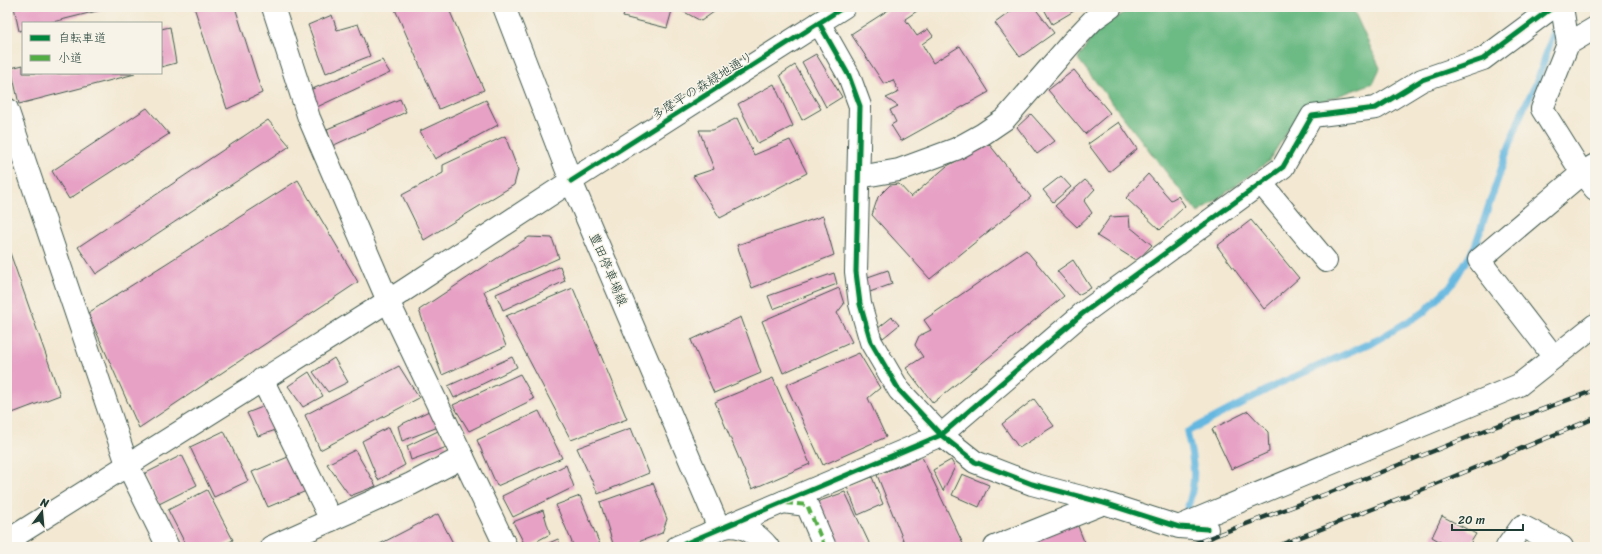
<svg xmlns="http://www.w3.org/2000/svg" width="1602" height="554" font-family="Sriracha,'Klee One',sans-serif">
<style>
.forest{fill:#6cba84;stroke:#467c5c}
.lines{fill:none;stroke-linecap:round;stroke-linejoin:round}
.stream{stroke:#64b7e0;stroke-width:7}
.building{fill:#e7a1c5}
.minor-casing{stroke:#3f574c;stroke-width:24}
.major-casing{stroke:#3f574c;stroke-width:24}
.minor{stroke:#fff;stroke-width:22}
.major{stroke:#fff;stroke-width:22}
.rail-casing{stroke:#1f3d34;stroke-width:4.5}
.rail{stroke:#f7f3e8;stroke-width:3;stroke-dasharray:9;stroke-linecap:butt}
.quiet{stroke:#52ad45;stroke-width:4;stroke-dasharray:8 4;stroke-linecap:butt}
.cycleway-casing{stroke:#f7f3e8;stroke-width:8}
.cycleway{stroke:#00873e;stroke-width:5}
.labels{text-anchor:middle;stroke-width:3;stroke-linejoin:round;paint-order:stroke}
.street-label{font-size:13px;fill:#1f3d34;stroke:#f7f3e8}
</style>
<rect width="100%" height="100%" fill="#f7f3e8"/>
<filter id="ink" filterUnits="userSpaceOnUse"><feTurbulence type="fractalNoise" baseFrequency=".025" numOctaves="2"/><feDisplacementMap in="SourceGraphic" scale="8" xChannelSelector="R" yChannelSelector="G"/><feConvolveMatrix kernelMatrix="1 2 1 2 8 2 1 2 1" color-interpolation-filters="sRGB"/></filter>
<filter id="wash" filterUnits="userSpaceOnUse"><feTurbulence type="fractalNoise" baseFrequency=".012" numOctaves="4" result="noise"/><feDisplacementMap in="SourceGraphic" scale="16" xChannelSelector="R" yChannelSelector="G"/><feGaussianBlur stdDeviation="0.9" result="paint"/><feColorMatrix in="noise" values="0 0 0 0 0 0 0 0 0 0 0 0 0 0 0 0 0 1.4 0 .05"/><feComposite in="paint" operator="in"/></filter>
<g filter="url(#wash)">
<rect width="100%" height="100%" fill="#f3e8d2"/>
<path class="forest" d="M1134,7H1352L1380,68L1373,83L1324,101L1299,113L1268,162L1198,213L1078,59L1097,29Z"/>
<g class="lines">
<path class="stream" d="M1186,512C1198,480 1194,464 1187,432L1278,384L1377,340L1424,312L1453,283L1475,246L1506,155L1523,109L1536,84L1557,23"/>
</g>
<g id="blocks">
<g class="building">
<path d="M14,7H109V8L49,23H23V30L19,31Z"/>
<path d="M194,7H235L262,93L227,109Z"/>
<path d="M394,7H448L484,90L439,109Z"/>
<path d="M626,7H673L667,28L623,17Z"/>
<path d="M675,7H721L701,21Z"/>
<path d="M893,7H914L917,11L905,19L917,36L928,29L933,36L922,44L933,63L960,46L989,92L901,141L891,125L896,122L890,110L898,106L886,98L899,92L893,80L884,84L851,34Z"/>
<path d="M1017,7H1034L1054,33L1020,57L995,23Z"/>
<path d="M1043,7H1072L1074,11L1052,24Z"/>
<path d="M332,15L337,30L358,24L370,56L326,73L308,25Z"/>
<path d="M170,27L176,63L161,67V29Z"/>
<path d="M816,54L842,97L826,107L802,62Z"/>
<path d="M382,60L390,73L317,107L310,90Z"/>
<path d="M23,65V73L135,74L19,104L11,68Z"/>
<path d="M795,65L821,109L802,120L780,75Z"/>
<path d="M1074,70L1110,113L1085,134L1048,90Z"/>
<path d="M774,84L793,126L758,144L738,104Z"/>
<path d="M400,99L406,112L332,146L327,129Z"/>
<path d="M486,100L498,125L435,159L420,131Z"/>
<path d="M147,108L169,134L69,199L52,171Z"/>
<path d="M1031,114L1055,141L1037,154L1017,127Z"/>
<path d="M737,118L754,155L790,140L807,173L720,218L693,176L714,169L699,130H713Z"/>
<path d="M268,120L290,146L96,274L78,247Z"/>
<path d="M1119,122L1137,149L1109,172L1088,144Z"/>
<path d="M505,136L518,170L514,185L424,240L402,195L443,173V165Z"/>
<path d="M989,144L1031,197L930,279L872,215L878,197L890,185L899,184L911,197L947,166Z"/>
<path d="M1148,174L1171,200L1178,196L1185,206L1160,230L1126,198Z"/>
<path d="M1061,176L1071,187L1053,202L1043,190Z"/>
<path d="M298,180L358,282L139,428L88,313Z"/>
<path d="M1085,180L1095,189L1084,201L1092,213L1077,227L1055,206Z"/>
<path d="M823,216L834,255L752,288L737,245Z"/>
<path d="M1129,216L1130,227L1152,245L1137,261L1097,236L1110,217Z"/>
<path d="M1251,220L1299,278L1264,309L1217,246Z"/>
<path d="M529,237L552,238L559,258L484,291L506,346L442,375L419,310Z"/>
<path d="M7,250H9L60,395L7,415Z"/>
<path d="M1026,250L1064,296L933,403L906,368L923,357L915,345L919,336L931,330L924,320Z"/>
<path d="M1073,260L1091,288L1078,295L1057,271Z"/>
<path d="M560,266L565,281L503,310L496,294Z"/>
<path d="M888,270L892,284L867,293L865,278Z"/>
<path d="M834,273L837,284L773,309L768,296Z"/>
<path d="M573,288L627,419L571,440L506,316Z"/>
<path d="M839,288L844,304L837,313L852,342L783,373L762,321Z"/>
<path d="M741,317L761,373L714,393L691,340Z"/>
<path d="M892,317L899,325L883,338L877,329Z"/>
<path d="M859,353L880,388L868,398L886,437L823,465L786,385Z"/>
<path d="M512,357L517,367L454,398L448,386Z"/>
<path d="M334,358L348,382L328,392L313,372Z"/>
<path d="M399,366L419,398L320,450L305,415Z"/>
<path d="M309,372L323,396L303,407L288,386Z"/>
<path d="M520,374L534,399L469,431L453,405Z"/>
<path d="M773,378L810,464L752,489L715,402Z"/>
<path d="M1034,399L1054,426L1019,448L1002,424Z"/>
<path d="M265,406L276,430L258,436L247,413Z"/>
<path d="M429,411L438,427L402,441L398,426Z"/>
<path d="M539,411L562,458L497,486L477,440Z"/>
<path d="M1248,411L1268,432L1269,452L1231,469L1212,429Z"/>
<path d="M389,427L405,465L378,480L362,441Z"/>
<path d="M631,428L649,473L598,494L577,448Z"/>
<path d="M224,431L248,481L214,497L190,447Z"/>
<path d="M438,431L447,447L411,460L407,446Z"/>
<path d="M355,450L376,486L350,496L327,464Z"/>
<path d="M182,455L197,485L159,504L144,474Z"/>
<path d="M293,455L311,489L268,507L252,472Z"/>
<path d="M922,457L964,546L963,547H906L877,475Z"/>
<path d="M951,460L955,467L943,491L933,470Z"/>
<path d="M566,465L574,487L513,517L502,496Z"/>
<path d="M962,474L989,485L979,507L952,495Z"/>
<path d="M872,477L883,504L858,515L847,487Z"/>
<path d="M653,483L667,519L662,533L625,547H614L600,502Z"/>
<path d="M207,490L233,540L220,547H187L168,510Z"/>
<path d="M845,492L871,547H834L814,503Z"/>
<path d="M580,496L601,547H574L556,505Z"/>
<path d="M543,510L550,534L526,547L513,522Z"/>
<path d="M438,514L455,547H374Z"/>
<path d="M1442,516L1476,534L1468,547H1449L1432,537Z"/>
<path d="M1076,521L1085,544L1077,547H1018Z"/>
<path d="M558,539L561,547H540Z"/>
</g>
</g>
</g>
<g filter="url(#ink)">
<use href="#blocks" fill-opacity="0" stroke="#3f574c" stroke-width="1"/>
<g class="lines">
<g class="minor-casing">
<g id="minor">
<path d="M273,7L309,118L388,301L506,547"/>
<path d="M1562,7L1568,44"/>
<path d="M819,23L849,76L860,106L856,272L860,304L871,342L899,390L941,435L975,462L1032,484L1104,503L1179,527L1207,529"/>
<path d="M1595,28L1568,44L1542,109L1582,173L1595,189"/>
<path d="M7,109L127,464L168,547"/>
<path d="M859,177L899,170L956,149L983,134L1005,119L1073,41L1094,19L1111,7"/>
<path d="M1261,183L1326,261"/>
<path d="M1554,357L1479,260L1582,173L1595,165"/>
<path d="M262,379L331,520"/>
<path d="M783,502L807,505L825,547"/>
<path d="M1183,525L1519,385L1595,325"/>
<path d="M7,541L388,301L571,181L844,7"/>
<path d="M271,547L411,484L463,457"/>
<path d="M677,547L941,435L1082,314L1283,167L1312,116L1376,108L1422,80L1483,59L1553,7"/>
<path d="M995,547L1104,503"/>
<path d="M1507,547L1522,526L1562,547"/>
</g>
</g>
<g class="major-casing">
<g id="major">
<path d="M504,7L571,181L719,528"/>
<path d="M696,547C700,540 707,534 714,530C736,520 754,530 768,547"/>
</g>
</g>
<use href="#minor" class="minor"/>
<use href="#major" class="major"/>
<g class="rail-casing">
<g id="rail">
<path d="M1185,547L1326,494L1486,430L1595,390"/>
<path d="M1275,547L1431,486L1595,418"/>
</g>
</g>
<use href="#rail" class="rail"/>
<path class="quiet" d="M785,503L807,505L825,547"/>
<g class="cycleway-casing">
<g id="cycleway">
<path d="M819,23L849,76L860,106L856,272L860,304L871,342L899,390L941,435L975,462L1032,484L1104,503L1179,527L1207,529"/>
<path d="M571,181L844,7"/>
<path d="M677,547L941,435L1082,314L1283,167L1312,116L1376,108L1422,80L1483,59L1553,7"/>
</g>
</g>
<use href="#cycleway" class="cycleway"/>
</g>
</g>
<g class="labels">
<g class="street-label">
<text transform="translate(702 85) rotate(-32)" y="5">多摩平の森緑地通り</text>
<text transform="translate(609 269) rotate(67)" y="5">豊田停車場線</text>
</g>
</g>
<rect width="1602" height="554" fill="none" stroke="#f7f3e8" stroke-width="24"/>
<rect x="22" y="22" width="140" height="52" fill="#f7f3e8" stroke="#a1aaa0"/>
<rect x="30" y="35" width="20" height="6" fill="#00873e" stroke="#a1aaa0"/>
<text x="58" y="42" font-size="12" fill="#1f3d34">自転車道</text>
<rect x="30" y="55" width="20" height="6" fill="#52ad45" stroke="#a1aaa0"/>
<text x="58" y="62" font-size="12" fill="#1f3d34">小道</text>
<g transform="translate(42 512) rotate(16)" stroke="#f7f3e8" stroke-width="3" paint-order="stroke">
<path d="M0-3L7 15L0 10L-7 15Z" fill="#1f3d34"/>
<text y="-6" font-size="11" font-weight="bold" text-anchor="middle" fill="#1f3d34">N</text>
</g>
<path d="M1452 524v6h71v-6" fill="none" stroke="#1f3d34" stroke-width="2"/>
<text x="1458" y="524" font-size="12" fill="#1f3d34" stroke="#f7f3e8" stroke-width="3" paint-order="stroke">20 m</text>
</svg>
